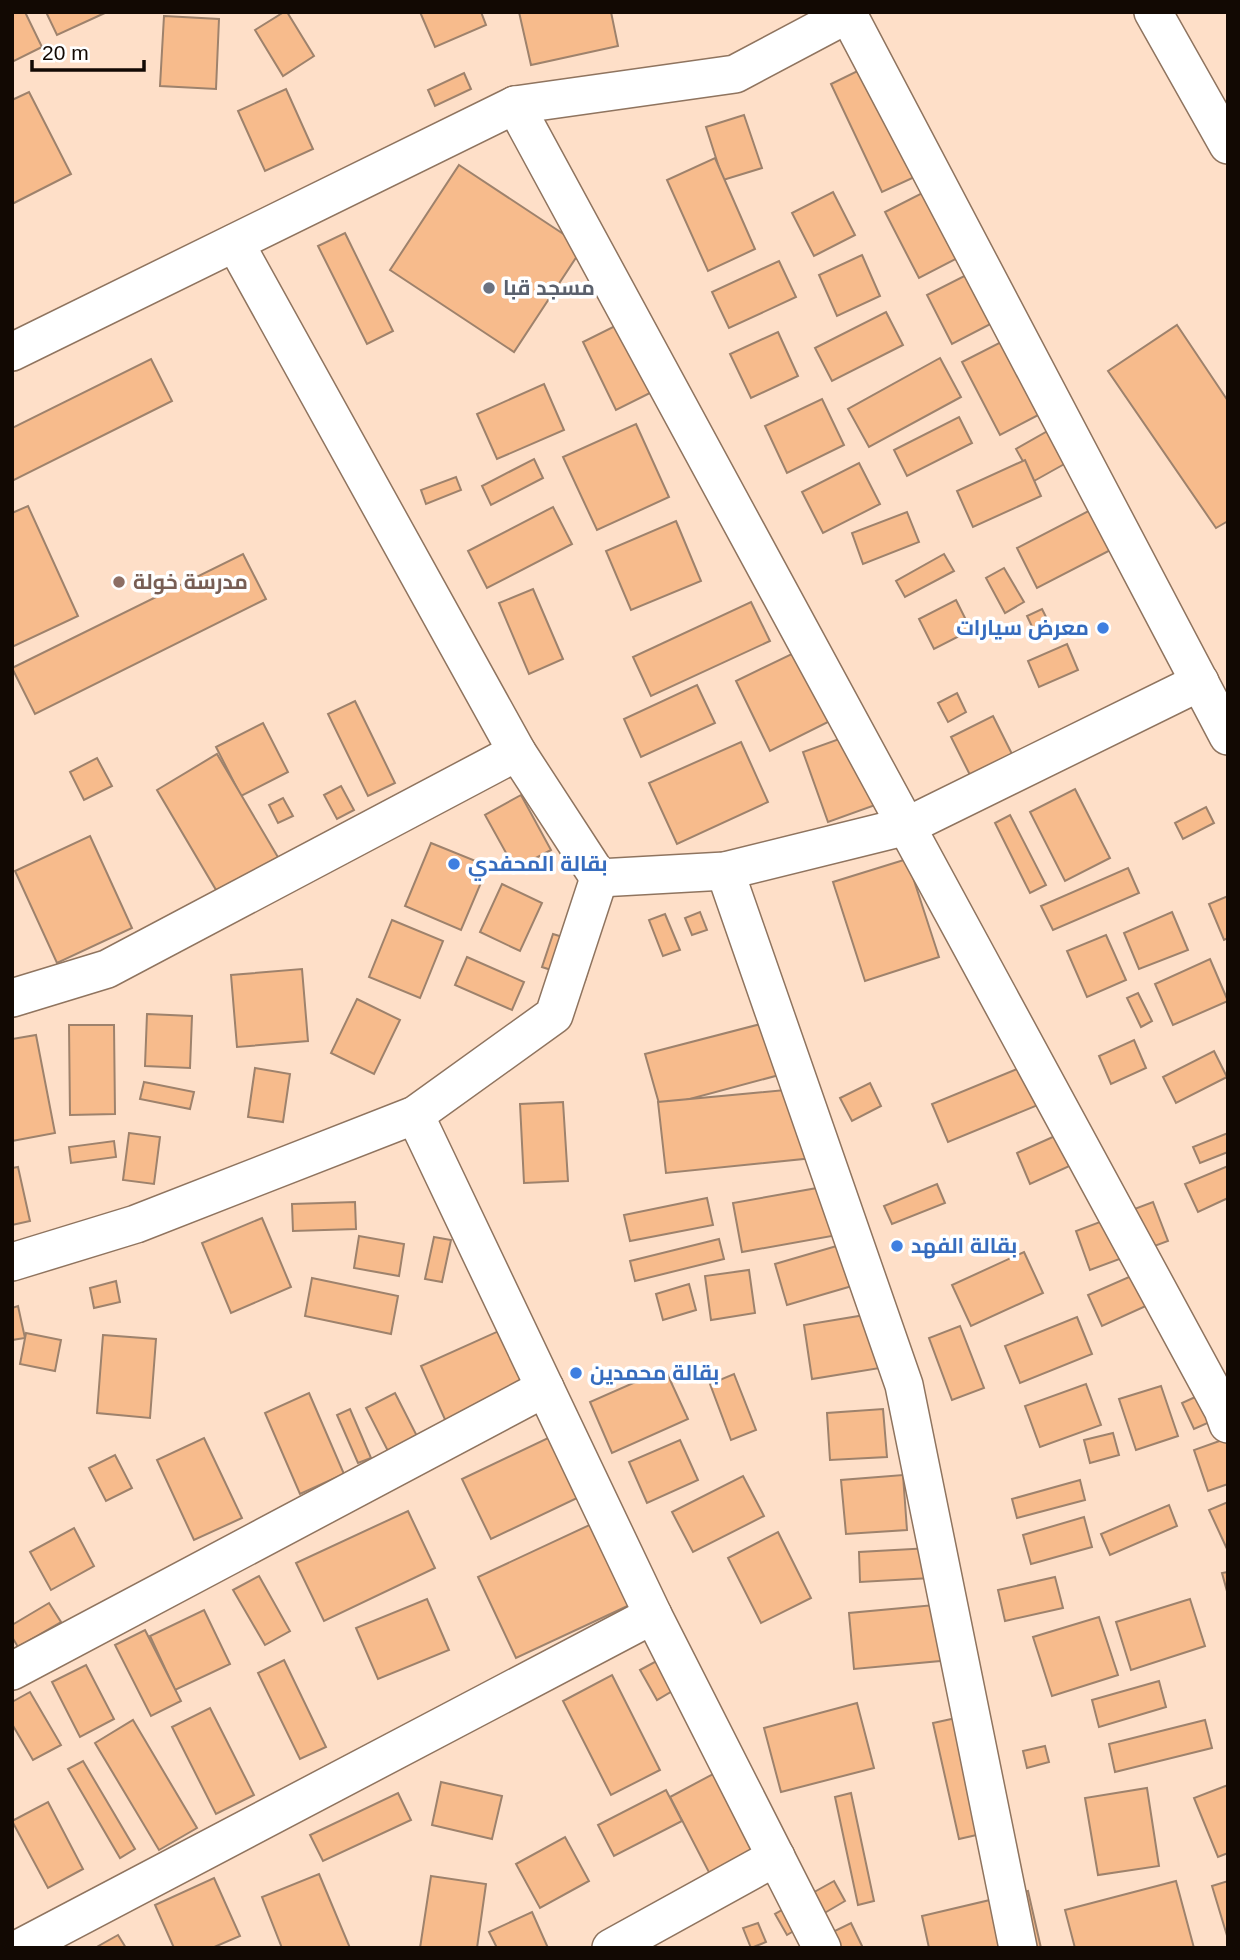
<svg xmlns="http://www.w3.org/2000/svg" width="1240" height="1960" font-family="Helvetica,Cairo,sans-serif">
<style>
.building{fill:#f7bb8c;stroke:#9e826c;stroke-width:2}
.lines{fill:none;stroke-linecap:round;stroke-linejoin:round}
.minor-casing{stroke:#8f745f;stroke-width:40}
.minor{stroke:#fff;stroke-width:37}
.worship-dot{fill:#6b7280;stroke:#fff;stroke-width:2.5}
.education-dot{fill:#8d6e63;stroke:#fff;stroke-width:2.5}
.shop-dot{fill:#3f7fe0;stroke:#fff;stroke-width:2.5}
.labels{text-anchor:middle;stroke-width:7;stroke-linejoin:round;paint-order:stroke}
.worship-label{font-size:21px;font-weight:bold;fill:#5b616d;stroke:#fff;text-anchor:start}
.education-label{font-size:21px;font-weight:bold;fill:#785e54;stroke:#fff;text-anchor:start}
.shop-label{font-size:21px;font-weight:bold;fill:#366cbe;stroke:#fff;text-anchor:start}
</style>
<rect width="100%" height="100%" fill="#fedfc8"/>
<g class="building">
<path d="M12,12H25L42,47L12,62Z"/>
<path d="M46,12H107L57,35Z"/>
<path d="M284,12H287L314,56L283,76L255,30Z"/>
<path d="M420,12H481L486,25L435,47Z"/>
<path d="M519,12H611L618,46L531,65Z"/>
<path d="M164,16L219,19L216,89L160,86Z"/>
<path d="M880,60L932,169L882,192L831,84Z"/>
<path d="M464,73L471,89L435,106L428,90Z"/>
<path d="M286,89L313,149L265,171L238,111Z"/>
<path d="M29,92L71,174L12,204V100Z"/>
<path d="M744,115L762,168L723,180L706,127Z"/>
<path d="M715,158L755,249L708,271L667,180Z"/>
<path d="M459,165L583,247L514,352L390,270Z"/>
<path d="M938,185L971,251L919,278L885,212Z"/>
<path d="M833,192L855,235L814,256L792,213Z"/>
<path d="M345,233L393,331L367,344L318,246Z"/>
<path d="M862,255L880,296L837,316L819,275Z"/>
<path d="M779,261L796,297L729,328L712,292Z"/>
<path d="M980,268L1004,317L952,344L927,295Z"/>
<path d="M886,312L903,345L832,381L815,348Z"/>
<path d="M623,322L656,390L616,410L583,342Z"/>
<path d="M1177,325L1228,401V521L1216,528L1108,371Z"/>
<path d="M778,332L798,376L751,398L730,354Z"/>
<path d="M1007,339L1044,412L1000,435L962,362Z"/>
<path d="M940,358L961,397L869,447L848,409Z"/>
<path d="M151,359L172,401L12,481V428Z"/>
<path d="M544,384L564,430L497,459L477,414Z"/>
<path d="M822,399L844,445L787,473L765,426Z"/>
<path d="M1074,416L1093,448L1034,481L1016,449Z"/>
<path d="M959,417L972,443L907,476L894,450Z"/>
<path d="M636,424L669,497L597,530L563,457Z"/>
<path d="M534,459L543,478L491,505L482,486Z"/>
<path d="M1025,460L1041,496L973,527L957,491Z"/>
<path d="M859,463L880,504L823,533L802,492Z"/>
<path d="M456,477L461,490L426,504L421,490Z"/>
<path d="M1106,502L1126,542L1037,588L1017,548Z"/>
<path d="M28,506L78,616L12,647V513Z"/>
<path d="M553,507L572,544L487,588L468,551Z"/>
<path d="M907,512L919,542L863,564L852,533Z"/>
<path d="M676,521L701,581L631,610L606,551Z"/>
<path d="M243,554L266,599L35,714L12,668Z"/>
<path d="M944,554L954,571L905,597L896,581Z"/>
<path d="M1004,568L1024,602L1005,613L986,578Z"/>
<path d="M533,589L563,659L529,674L499,603Z"/>
<path d="M956,600L971,630L934,649L919,619Z"/>
<path d="M751,602L770,641L651,696L633,657Z"/>
<path d="M1042,609L1051,627L1036,635L1027,616Z"/>
<path d="M825,638L858,707L770,751L736,681Z"/>
<path d="M1067,644L1078,670L1039,687L1028,661Z"/>
<path d="M697,685L715,723L641,757L624,719Z"/>
<path d="M957,693L966,712L948,722L938,703Z"/>
<path d="M355,701L395,783L368,796L328,714Z"/>
<path d="M993,716L1016,762L974,783L951,737Z"/>
<path d="M263,723L288,772L241,796L216,747Z"/>
<path d="M867,729L892,799L828,822L803,752Z"/>
<path d="M741,742L768,802L677,844L649,783Z"/>
<path d="M217,754L282,864L222,900L157,790Z"/>
<path d="M97,758L112,786L84,800L70,772Z"/>
<path d="M341,786L354,810L337,819L324,795Z"/>
<path d="M1075,789L1110,858L1065,881L1030,812Z"/>
<path d="M521,795L551,850L515,869L485,815Z"/>
<path d="M283,798L293,816L278,823L269,805Z"/>
<path d="M1206,807L1214,823L1183,839L1175,823Z"/>
<path d="M1010,815L1046,885L1030,893L995,823Z"/>
<path d="M90,836L132,928L57,963L15,871Z"/>
<path d="M431,843L488,866L461,930L405,906Z"/>
<path d="M907,859L939,957L865,981L833,882Z"/>
<path d="M1128,868L1139,893L1053,930L1041,906Z"/>
<path d="M502,884L542,903L520,951L480,932Z"/>
<path d="M1228,896V938L1224,940L1209,904Z"/>
<path d="M700,912L707,930L692,935L685,918Z"/>
<path d="M1172,912L1188,950L1139,969L1124,933Z"/>
<path d="M665,914L680,950L663,956L649,920Z"/>
<path d="M392,920L443,941L420,998L369,977Z"/>
<path d="M553,934L595,947L585,981L542,967Z"/>
<path d="M1106,935L1126,980L1087,997L1067,951Z"/>
<path d="M467,957L524,982L512,1010L455,985Z"/>
<path d="M1210,959L1228,1001L1173,1025L1155,984Z"/>
<path d="M302,969L308,1041L237,1047L231,975Z"/>
<path d="M1138,993L1152,1021L1141,1027L1127,998Z"/>
<path d="M357,999L400,1020L374,1074L331,1053Z"/>
<path d="M147,1014L192,1016L190,1068L145,1066Z"/>
<path d="M780,1019L794,1071L660,1107L645,1054Z"/>
<path d="M69,1025H114L115,1114L70,1115Z"/>
<path d="M36,1035L55,1133L12,1141V1039Z"/>
<path d="M1134,1040L1146,1068L1111,1084L1099,1056Z"/>
<path d="M1214,1051L1227,1077L1176,1103L1163,1077Z"/>
<path d="M1034,1062L1050,1100L948,1142L932,1104Z"/>
<path d="M255,1068L290,1074L283,1122L248,1117Z"/>
<path d="M144,1082L194,1092L190,1109L140,1099Z"/>
<path d="M870,1083L881,1106L852,1121L840,1098Z"/>
<path d="M806,1088L813,1158L666,1173L658,1102Z"/>
<path d="M563,1102L568,1181L524,1183L520,1104Z"/>
<path d="M1084,1123L1098,1153L1030,1184L1017,1153Z"/>
<path d="M129,1133L160,1137L154,1184L123,1180Z"/>
<path d="M1228,1133V1152L1200,1163L1193,1147Z"/>
<path d="M114,1141L116,1157L71,1163L69,1147Z"/>
<path d="M1228,1166V1198L1198,1212L1185,1184Z"/>
<path d="M18,1167L30,1221L12,1225V1168Z"/>
<path d="M937,1184L945,1203L892,1224L884,1206Z"/>
<path d="M834,1185L843,1234L742,1252L733,1203Z"/>
<path d="M707,1198L713,1225L630,1241L624,1215Z"/>
<path d="M355,1202L356,1229L293,1231L292,1204Z"/>
<path d="M1153,1202L1168,1241L1090,1270L1076,1231Z"/>
<path d="M262,1218L291,1287L231,1313L202,1243Z"/>
<path d="M359,1236L404,1244L399,1276L354,1268Z"/>
<path d="M434,1237L451,1240L442,1282L425,1279Z"/>
<path d="M864,1238L876,1279L787,1305L775,1264Z"/>
<path d="M719,1239L724,1259L635,1281L630,1261Z"/>
<path d="M1024,1252L1043,1293L971,1326L952,1285Z"/>
<path d="M749,1270L755,1313L711,1320L705,1276Z"/>
<path d="M1145,1270L1159,1300L1102,1326L1088,1295Z"/>
<path d="M312,1278L398,1296L391,1334L305,1316Z"/>
<path d="M116,1281L120,1302L94,1308L90,1288Z"/>
<path d="M689,1284L696,1310L663,1320L656,1294Z"/>
<path d="M18,1306L25,1338L12,1340V1308Z"/>
<path d="M871,1314L880,1368L812,1379L804,1325Z"/>
<path d="M530,1317L556,1375L447,1424L421,1366Z"/>
<path d="M1077,1317L1092,1354L1020,1383L1005,1346Z"/>
<path d="M960,1326L984,1388L952,1400L929,1338Z"/>
<path d="M26,1333L61,1340L55,1371L20,1364Z"/>
<path d="M103,1335L156,1339L150,1418L97,1413Z"/>
<path d="M665,1369L688,1419L612,1453L590,1402Z"/>
<path d="M734,1374L756,1430L731,1440L710,1384Z"/>
<path d="M1086,1384L1101,1425L1040,1447L1025,1406Z"/>
<path d="M1161,1386L1178,1436L1136,1450L1119,1399Z"/>
<path d="M1217,1387L1228,1414L1194,1429L1182,1403Z"/>
<path d="M309,1393L344,1474L300,1494L265,1413Z"/>
<path d="M395,1393L420,1442L391,1457L366,1408Z"/>
<path d="M350,1409L371,1458L358,1463L337,1415Z"/>
<path d="M883,1409L887,1457L830,1460L827,1413Z"/>
<path d="M567,1429L596,1489L491,1539L462,1479Z"/>
<path d="M1113,1433L1119,1455L1090,1463L1084,1440Z"/>
<path d="M204,1438L242,1518L194,1540L157,1460Z"/>
<path d="M1228,1438V1484L1208,1491L1194,1450Z"/>
<path d="M680,1440L698,1480L647,1503L629,1462Z"/>
<path d="M115,1455L132,1488L106,1501L89,1468Z"/>
<path d="M903,1475L907,1530L846,1534L841,1480Z"/>
<path d="M743,1476L764,1516L693,1552L672,1512Z"/>
<path d="M1080,1480L1085,1500L1017,1518L1012,1499Z"/>
<path d="M1228,1502V1549H1227L1209,1510Z"/>
<path d="M1169,1505L1177,1526L1110,1555L1101,1534Z"/>
<path d="M408,1511L435,1568L324,1621L296,1563Z"/>
<path d="M611,1515L649,1596L516,1658L478,1577Z"/>
<path d="M1084,1517L1092,1547L1031,1564L1023,1535Z"/>
<path d="M74,1528L94,1566L51,1590L30,1552Z"/>
<path d="M778,1532L811,1598L761,1623L728,1558Z"/>
<path d="M930,1548L931,1578L860,1582L859,1552Z"/>
<path d="M1228,1572V1595L1222,1573Z"/>
<path d="M259,1576L290,1631L265,1645L233,1590Z"/>
<path d="M1055,1577L1063,1608L1005,1621L998,1590Z"/>
<path d="M427,1599L449,1650L378,1679L356,1628Z"/>
<path d="M1190,1599L1205,1646L1131,1670L1116,1622Z"/>
<path d="M49,1603L61,1622L18,1647L12,1637V1625Z"/>
<path d="M956,1603L962,1659L854,1669L849,1613Z"/>
<path d="M204,1610L230,1664L175,1690L150,1636Z"/>
<path d="M1099,1617L1118,1675L1052,1696L1033,1637Z"/>
<path d="M145,1630L181,1701L151,1716L115,1645Z"/>
<path d="M675,1651L691,1680L657,1700L640,1670Z"/>
<path d="M284,1660L326,1747L300,1759L258,1673Z"/>
<path d="M86,1665L114,1719L80,1737L52,1682Z"/>
<path d="M612,1675L660,1770L611,1795L563,1701Z"/>
<path d="M1159,1681L1166,1707L1099,1727L1092,1700Z"/>
<path d="M30,1692L61,1745L33,1760L12,1724V1702Z"/>
<path d="M857,1703L874,1768L781,1792L764,1728Z"/>
<path d="M210,1708L254,1795L216,1814L172,1727Z"/>
<path d="M956,1718L981,1834L959,1839L933,1723Z"/>
<path d="M133,1720L197,1828L159,1850L95,1743Z"/>
<path d="M1205,1720L1212,1748L1115,1772L1109,1744Z"/>
<path d="M1045,1746L1049,1762L1027,1768L1023,1751Z"/>
<path d="M83,1761L135,1849L120,1858L68,1769Z"/>
<path d="M730,1765L775,1850L714,1882L670,1797Z"/>
<path d="M441,1782L502,1796L492,1839L432,1825Z"/>
<path d="M1228,1785V1853L1218,1857L1194,1798Z"/>
<path d="M1147,1788L1159,1866L1098,1875L1085,1798Z"/>
<path d="M666,1790L682,1821L614,1856L598,1825Z"/>
<path d="M398,1793L411,1820L323,1861L310,1835Z"/>
<path d="M851,1793L874,1901L858,1905L835,1797Z"/>
<path d="M48,1802L83,1869L48,1888L12,1821Z"/>
<path d="M565,1837L589,1881L540,1908L516,1864Z"/>
<path d="M319,1874L350,1948H282L262,1897Z"/>
<path d="M431,1876L486,1884L477,1948H420Z"/>
<path d="M214,1878L240,1936L212,1948H174L155,1905Z"/>
<path d="M834,1881L845,1901L787,1935L775,1914Z"/>
<path d="M1176,1881L1194,1948H1075L1065,1910Z"/>
<path d="M1228,1881V1939L1212,1886Z"/>
<path d="M1028,1891L1041,1948H929L922,1916Z"/>
<path d="M532,1912L548,1948H497L489,1932Z"/>
<path d="M758,1923L766,1942L751,1948L743,1928Z"/>
<path d="M851,1923L863,1948H805L804,1946Z"/>
<path d="M118,1935L126,1948H95Z"/>
</g>
<g class="lines">
<g class="minor-casing">
<g id="minor">
<path d="M847,12L1228,736"/>
<path d="M1153,12L1228,145"/>
<path d="M515,105L1223,1410L1228,1424"/>
<path d="M235,243L517,752L599,878"/>
<path d="M12,352L515,105L735,74L848,14"/>
<path d="M725,871L904,1385L1018,1948"/>
<path d="M599,878L725,871L907,826L1200,682"/>
<path d="M12,998L107,969L517,752"/>
<path d="M415,1115L653,1615L822,1948"/>
<path d="M12,1262L136,1224L415,1115L554,1015L599,878"/>
<path d="M12,1671L545,1388"/>
<path d="M20,1948L653,1615"/>
<path d="M611,1948L776,1857"/>
</g>
</g>
<use href="#minor" class="minor"/>
</g>
<circle class="worship-dot" cx="489" cy="288" r="7"/>
<circle class="education-dot" cx="119" cy="582" r="7"/>
<g class="shop-dot">
<circle cx="1103" cy="628" r="7"/>
<circle cx="454" cy="864" r="7"/>
<circle cx="897" cy="1246" r="7"/>
<circle cx="576" cy="1373" r="7"/>
</g>
<g class="labels">
<g class="worship-label">
<text x="503" y="295">مسجد قبا</text>
</g>
<g class="education-label">
<text x="133" y="589">مدرسة خولة</text>
</g>
<g class="shop-label">
<text x="1089" y="635" text-anchor="end">معرض سيارات</text>
<text x="468" y="871">بقالة المحفدي</text>
<text x="911" y="1253">بقالة الفهد</text>
<text x="590" y="1380">بقالة محمدين</text>
</g>
</g>
<rect width="1240" height="1960" fill="none" stroke="#120903" stroke-width="28"/>
<path d="M32 60v10h112v-10" fill="none" stroke="#120903" stroke-width="3.5"/>
<text x="42" y="60" font-size="21" fill="#120903" stroke="#ffffff" stroke-width="5" paint-order="stroke">20 m</text>
</svg>
